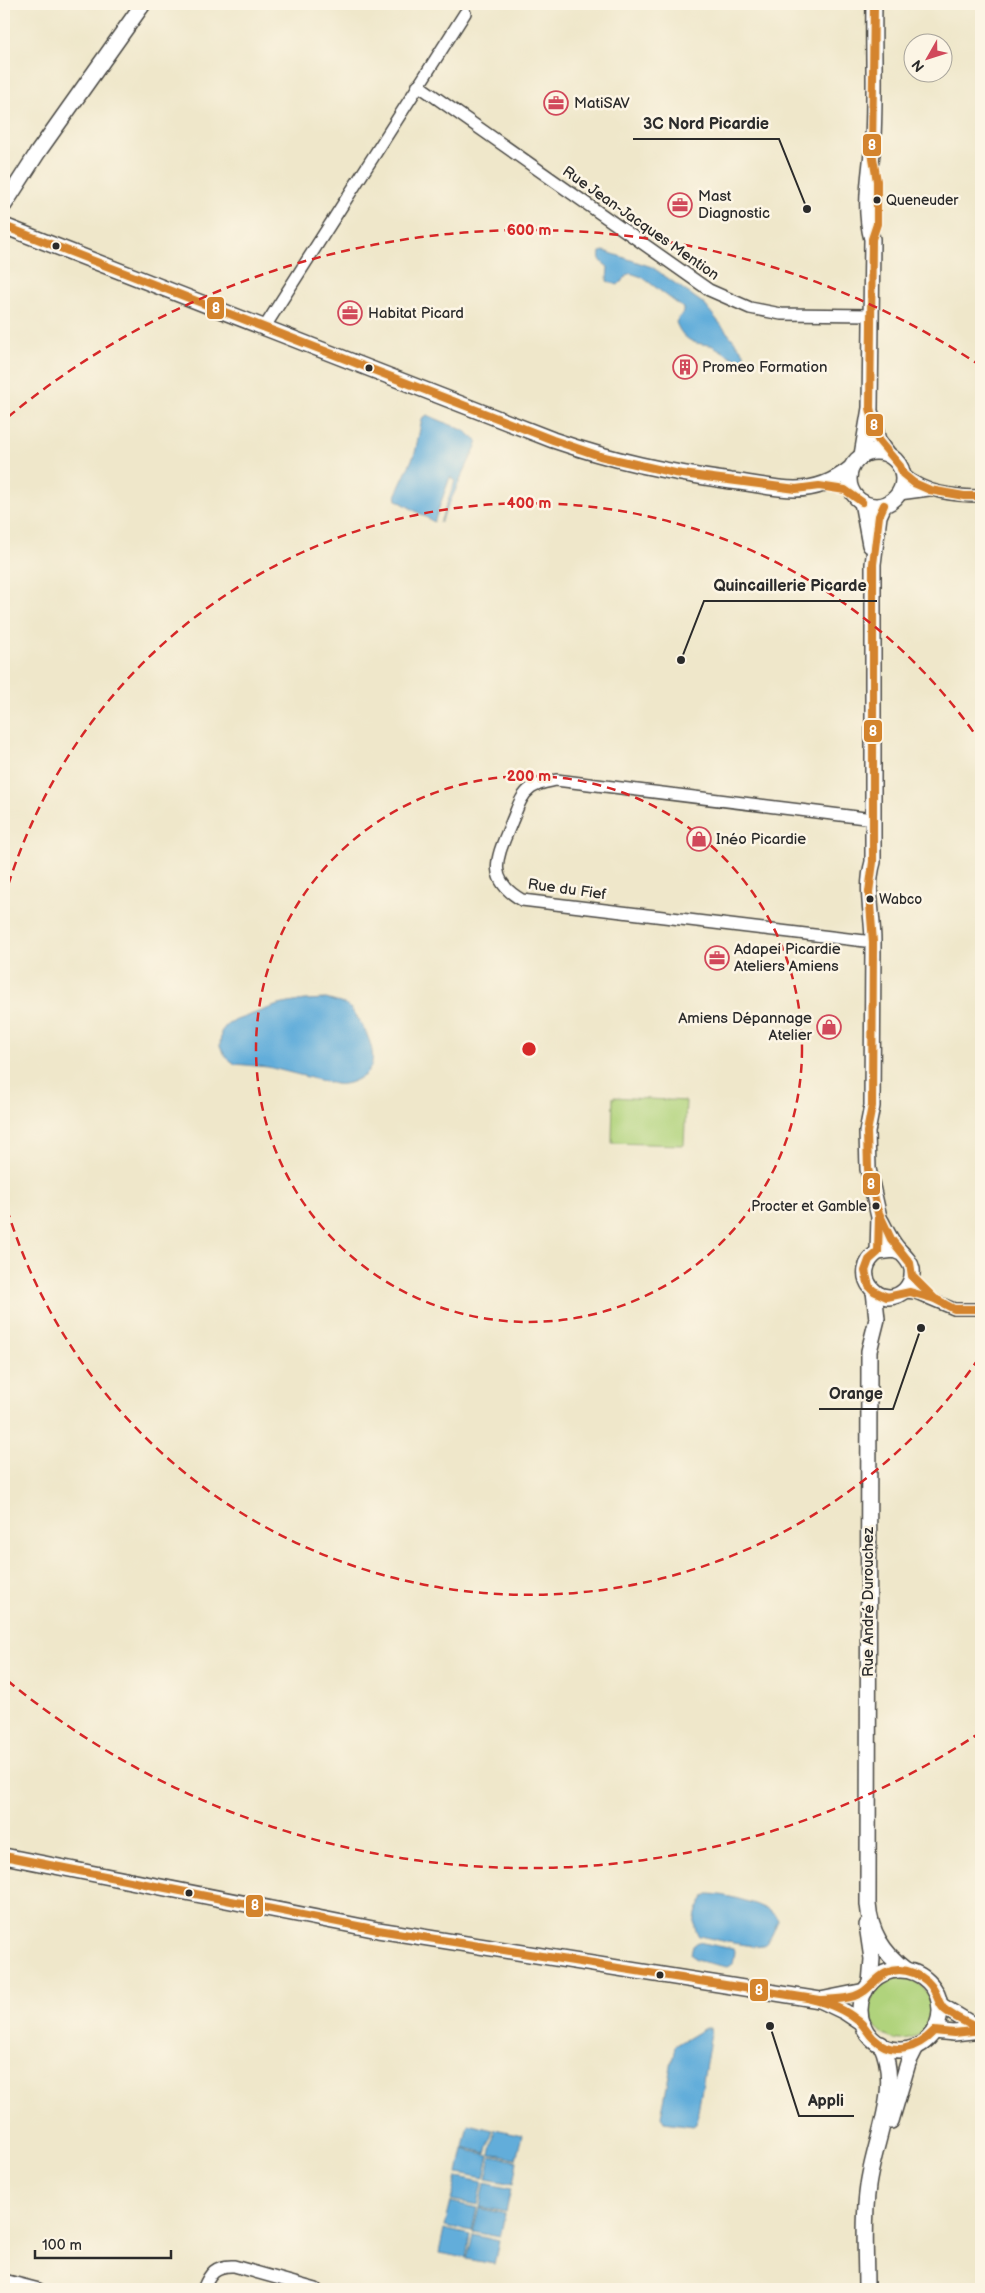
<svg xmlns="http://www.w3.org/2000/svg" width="985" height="2293" font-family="'Balsamiq Sans',sans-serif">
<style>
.green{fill:#b0d37c;stroke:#6e7f54}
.water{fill:#62adda;stroke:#466c82}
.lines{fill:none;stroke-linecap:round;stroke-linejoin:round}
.street-casing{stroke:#484743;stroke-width:14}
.secondary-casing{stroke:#484743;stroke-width:18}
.street{stroke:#fff;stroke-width:11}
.secondary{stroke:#fff;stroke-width:15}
.bus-1-casing{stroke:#fcf5e5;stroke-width:11}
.bus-1{stroke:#d4842d;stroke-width:8}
.ring{fill:none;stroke:#d62828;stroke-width:2.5;stroke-dasharray:9 6}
.bus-dot{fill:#2b2b2b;stroke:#fcf5e5;stroke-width:2}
.labels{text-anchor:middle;stroke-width:5;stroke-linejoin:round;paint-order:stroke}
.bus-label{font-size:14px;fill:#2b2b2b;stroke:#fcf5e5;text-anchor:start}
.poi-label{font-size:15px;fill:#2b2b2b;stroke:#fcf5e5;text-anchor:start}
.street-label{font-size:15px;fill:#2b2b2b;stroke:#fcf5e5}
.centre{fill:#d62828;stroke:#fcf5e5;stroke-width:2.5}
.ring-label{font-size:15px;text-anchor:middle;font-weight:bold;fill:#d62828;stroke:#fcf5e5;stroke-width:5;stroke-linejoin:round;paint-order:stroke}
.leader{fill:none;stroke:#2b2b2b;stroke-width:2}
.callout-dot{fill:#2b2b2b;stroke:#fcf5e5;stroke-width:2}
.callout-label{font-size:16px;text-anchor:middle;font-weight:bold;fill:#2b2b2b;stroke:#fcf5e5;stroke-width:5;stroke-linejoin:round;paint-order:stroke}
.line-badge{stroke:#fcf5e5;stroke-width:2}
.badge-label{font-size:14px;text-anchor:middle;font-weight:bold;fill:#fff}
</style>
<rect width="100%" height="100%" fill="#fcf5e5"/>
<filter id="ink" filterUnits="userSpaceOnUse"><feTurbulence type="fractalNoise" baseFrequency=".02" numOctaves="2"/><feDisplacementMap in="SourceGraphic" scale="10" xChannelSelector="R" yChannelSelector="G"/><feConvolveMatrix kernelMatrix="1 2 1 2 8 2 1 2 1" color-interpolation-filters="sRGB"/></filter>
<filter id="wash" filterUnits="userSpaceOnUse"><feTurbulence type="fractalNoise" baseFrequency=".0096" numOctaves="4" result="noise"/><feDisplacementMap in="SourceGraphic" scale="20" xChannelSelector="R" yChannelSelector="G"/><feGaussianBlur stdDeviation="1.12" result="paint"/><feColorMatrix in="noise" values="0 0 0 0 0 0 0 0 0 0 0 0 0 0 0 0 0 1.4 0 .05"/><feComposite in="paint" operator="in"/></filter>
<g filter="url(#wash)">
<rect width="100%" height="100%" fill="#efe7ca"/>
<g class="green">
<path d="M613,1097L686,1101L684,1145L612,1143Z"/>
<circle cx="901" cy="2009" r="31"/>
</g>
<g class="water">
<path d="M604,251L652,267L704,304L744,353V360L741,361C731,358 723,351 713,346C709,344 706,345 702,344C689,343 680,334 676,322L683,312V308L642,277L630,273L618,285L607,281L608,267C602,262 598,260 600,252Z"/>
<path d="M427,415L465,431L478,442L440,523L455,481L450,477L434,522L397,500L396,494L415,453L422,419Z"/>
<path d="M326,999L347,1005C363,1021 389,1066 358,1079C351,1083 344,1085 335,1084L268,1067L235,1064L226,1057L220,1046L221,1032L228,1023L278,1005L305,1000Z"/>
<path d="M708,1894C724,1894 772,1905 778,1920C775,1927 771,1940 765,1944C756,1950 711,1938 699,1936C689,1926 698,1901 708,1894Z"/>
<path d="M698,1942L733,1949L735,1952L733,1964L727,1967L695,1960L691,1954L693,1946Z"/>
<path d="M705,2028H710L711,2033L696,2124L693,2126L664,2122L661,2116L675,2046Z"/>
<path d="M468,2124L493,2130L486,2153L463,2147Z"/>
<path d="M495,2129L522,2135L516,2159L490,2154Z"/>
<path d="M463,2149L489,2155L484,2178L458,2173Z"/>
<path d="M491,2156L517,2161L513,2184L486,2179Z"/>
<path d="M457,2177L483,2182L478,2205L451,2200Z"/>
<path d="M485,2183L511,2189L506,2212L480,2207Z"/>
<path d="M451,2202L477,2208L472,2231L445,2226Z"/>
<path d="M479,2208L505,2214L500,2237L473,2232Z"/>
<path d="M444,2229L470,2235L466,2258L439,2253Z"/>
<path d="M473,2235L499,2241L494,2264L467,2259Z"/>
</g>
</g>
<g filter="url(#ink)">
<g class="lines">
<g class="street-casing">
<g id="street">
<path d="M418,85L709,290L750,308L781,314L871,315"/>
<path d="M264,328L465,13"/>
<path d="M903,474C925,493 954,496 981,496"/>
<path d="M899,494L929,490"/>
<path d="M873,942L522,900C483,878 499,854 512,821C517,810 520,796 531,788C538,783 547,782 556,780L873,819"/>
<path d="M903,1292L916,1293L954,1309H981"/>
<path d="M4,2280L39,2289"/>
<path d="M203,2289C210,2273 215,2265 234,2266L316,2289"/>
</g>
</g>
<g class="secondary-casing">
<g id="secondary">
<path d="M4,205L38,152L143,4"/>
<path d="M4,226L553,440C614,461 667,472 731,481C752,483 774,489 795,489C816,489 835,481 851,468"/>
<path d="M871,414L878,440L888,454"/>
<circle cx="876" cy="479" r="27"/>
<path d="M862,455L870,408L872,239C864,210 869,182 872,153C876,104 873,53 874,4"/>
<path d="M862,502L870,545"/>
<path d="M881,1221C885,1229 889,1237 894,1244C900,1253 910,1259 912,1269C913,1277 910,1285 905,1290C881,1313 847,1273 878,1252L894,1250L901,1253"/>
<path d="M878,1252L879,1217L868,1169L867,1132L872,1106L873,942C873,914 865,889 873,862V564L879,516L884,505"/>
<path d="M874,1291L877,1319L869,1351L868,1904C870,1932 884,1954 906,1970"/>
<path d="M4,1856L378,1930L820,2000L845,2012L863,2024"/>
<path d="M867,1925L872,1959L870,1984"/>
<circle cx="900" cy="2010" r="40"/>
<path d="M820,2000L865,1991"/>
<path d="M940,2005L981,2030"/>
<path d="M934,2031L954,2033L981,2030"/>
<path d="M891,2121L908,2063L916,2047"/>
<path d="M866,2289C866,2255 863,2220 868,2186C874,2140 902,2089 881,2044"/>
</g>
</g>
<use href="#street" class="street"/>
<use href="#secondary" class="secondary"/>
<g class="bus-1-casing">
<g id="bus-1">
<path d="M874,4L872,152L877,181V224L872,239L870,408L878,440L900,466L903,474L914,483L930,490L964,496H981"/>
<path d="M4,226L553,440L600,456L675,473L796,489L819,486L845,490L862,502"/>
<path d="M884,505L879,516L873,564V862L869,892L873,942L872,1106L867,1132L868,1169L879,1217L878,1252L869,1260L865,1271L869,1286L874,1291L887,1297L910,1292L935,1299L954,1309H981"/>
<path d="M878,1211L891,1239L910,1263L912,1276L935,1299L943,1303"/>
<path d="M4,1856L378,1930L820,2000C836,1999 856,2000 868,1988C874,1983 878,1977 886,1973C903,1965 927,1975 935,1992C938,1998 939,2004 944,2009C954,2018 969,2023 981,2030"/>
<path d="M811,1999C828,2003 844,2009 857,2020C864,2024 867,2032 873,2038C892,2057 917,2049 934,2031L954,2033L981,2030"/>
</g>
</g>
<use href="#bus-1" class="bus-1"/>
</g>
</g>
<g class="ring">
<circle cx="529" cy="1049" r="273"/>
<path d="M979 1358A546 546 0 0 1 4 1199M4 899A546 546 0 0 1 979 740"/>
<path d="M981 1732A819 819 0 0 1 8 1681M8 417A819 819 0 0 1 981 366"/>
</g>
<defs>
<g id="office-ring" transform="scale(1.25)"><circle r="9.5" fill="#fcf5e5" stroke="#d1495b" stroke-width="1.5"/><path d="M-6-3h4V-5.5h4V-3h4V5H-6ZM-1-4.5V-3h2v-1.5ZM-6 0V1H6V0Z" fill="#d1495b"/></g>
<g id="building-ring" transform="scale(1.25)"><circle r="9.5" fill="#fcf5e5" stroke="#d1495b" stroke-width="1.5"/><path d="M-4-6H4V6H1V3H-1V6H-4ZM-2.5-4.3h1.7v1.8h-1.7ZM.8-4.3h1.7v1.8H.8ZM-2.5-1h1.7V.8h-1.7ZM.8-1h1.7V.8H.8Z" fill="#d1495b"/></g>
<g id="shop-ring" transform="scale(1.25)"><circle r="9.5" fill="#fcf5e5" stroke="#d1495b" stroke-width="1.5"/><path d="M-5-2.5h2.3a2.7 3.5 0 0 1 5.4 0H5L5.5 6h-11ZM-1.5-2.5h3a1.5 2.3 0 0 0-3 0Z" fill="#d1495b"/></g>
</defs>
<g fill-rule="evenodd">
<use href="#office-ring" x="556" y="103"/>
<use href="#office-ring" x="680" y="205"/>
<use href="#office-ring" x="350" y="313"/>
<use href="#building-ring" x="685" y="367"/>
<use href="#shop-ring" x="699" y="839"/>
<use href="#office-ring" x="717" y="958"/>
<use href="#shop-ring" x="829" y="1027"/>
</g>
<g class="bus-dot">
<circle cx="877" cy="200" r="4.5"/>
<circle cx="56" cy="246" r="4.5"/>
<circle cx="369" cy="368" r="4.5"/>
<circle cx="870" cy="899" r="4.5"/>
<circle cx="876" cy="1206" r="4.5"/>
<circle cx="189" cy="1893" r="4.5"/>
<circle cx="660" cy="1975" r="4.5"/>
</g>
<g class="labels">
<g class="bus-label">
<text x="886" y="205">Queneuder</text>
<text x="879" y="904">Wabco</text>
<text x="867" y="1211" text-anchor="end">Procter et Gamble</text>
</g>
<g class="poi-label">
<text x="574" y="108">MatiSAV</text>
<text x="698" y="201">Mast<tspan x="698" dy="17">Diagnostic</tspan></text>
<text x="368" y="318">Habitat Picard</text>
<text x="702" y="372">Promeo Formation</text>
<text x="716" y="844">Inéo Picardie</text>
<text x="734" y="954">Adapei Picardie<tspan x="734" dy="17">Ateliers Amiens</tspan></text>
<text x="812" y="1023" text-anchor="end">Amiens Dépannage<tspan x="812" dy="17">Atelier</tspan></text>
</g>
<g class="street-label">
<text transform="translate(641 223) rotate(35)" y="5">Rue Jean-Jacques Mention</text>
<text transform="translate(567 889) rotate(8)" y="5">Rue du Fief</text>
<text transform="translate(868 1602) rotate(-90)" y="5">Rue André Durouchez</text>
</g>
</g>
<circle cx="529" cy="1049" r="8" class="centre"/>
<g class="ring-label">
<text x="529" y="235">600 m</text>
<text x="529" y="508">400 m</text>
<text x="529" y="781">200 m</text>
</g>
<path class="leader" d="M807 209L779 139H633M681 660L704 601H877M921 1328L893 1409H819M770 2026L799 2116H854"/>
<g class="callout-dot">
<circle cx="807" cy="209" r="5"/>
<circle cx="681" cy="660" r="5"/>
<circle cx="921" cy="1328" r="5"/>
<circle cx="770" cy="2026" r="5"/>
</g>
<g class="callout-label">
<text x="706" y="129">3C Nord Picardie</text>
<text x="790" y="591">Quincaillerie Picarde</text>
<text x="856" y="1399">Orange</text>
<text x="826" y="2106">Appli</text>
</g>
<g class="line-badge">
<rect x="862" y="133" width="20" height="24" rx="5" fill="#d4842d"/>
<rect x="206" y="296" width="19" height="24" rx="5" fill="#d4842d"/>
<rect x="865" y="413" width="19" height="24" rx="5" fill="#d4842d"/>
<rect x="863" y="719" width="20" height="24" rx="5" fill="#d4842d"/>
<rect x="862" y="1172" width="19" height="24" rx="5" fill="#d4842d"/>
<rect x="245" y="1894" width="19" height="24" rx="5" fill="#d4842d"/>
<rect x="749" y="1978" width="20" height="24" rx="5" fill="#d4842d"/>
</g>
<g class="badge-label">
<text x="872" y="150">8</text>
<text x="216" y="313">8</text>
<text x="874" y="430">8</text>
<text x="873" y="736">8</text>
<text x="871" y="1189">8</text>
<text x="255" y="1910">8</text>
<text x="759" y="1995">8</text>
</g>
<rect width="985" height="2293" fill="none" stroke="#fcf5e5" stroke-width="20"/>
<g transform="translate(928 58) rotate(231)"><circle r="24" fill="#fcf5e5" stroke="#a8a49b"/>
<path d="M0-4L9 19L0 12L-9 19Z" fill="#d1495b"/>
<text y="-8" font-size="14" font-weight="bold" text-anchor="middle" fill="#2b2b2b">N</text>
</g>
<path d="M35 2250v8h136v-8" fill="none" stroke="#2b2b2b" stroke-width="2.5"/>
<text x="42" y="2250" font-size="15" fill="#2b2b2b" stroke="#fcf5e5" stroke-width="4" paint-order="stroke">100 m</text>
</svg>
